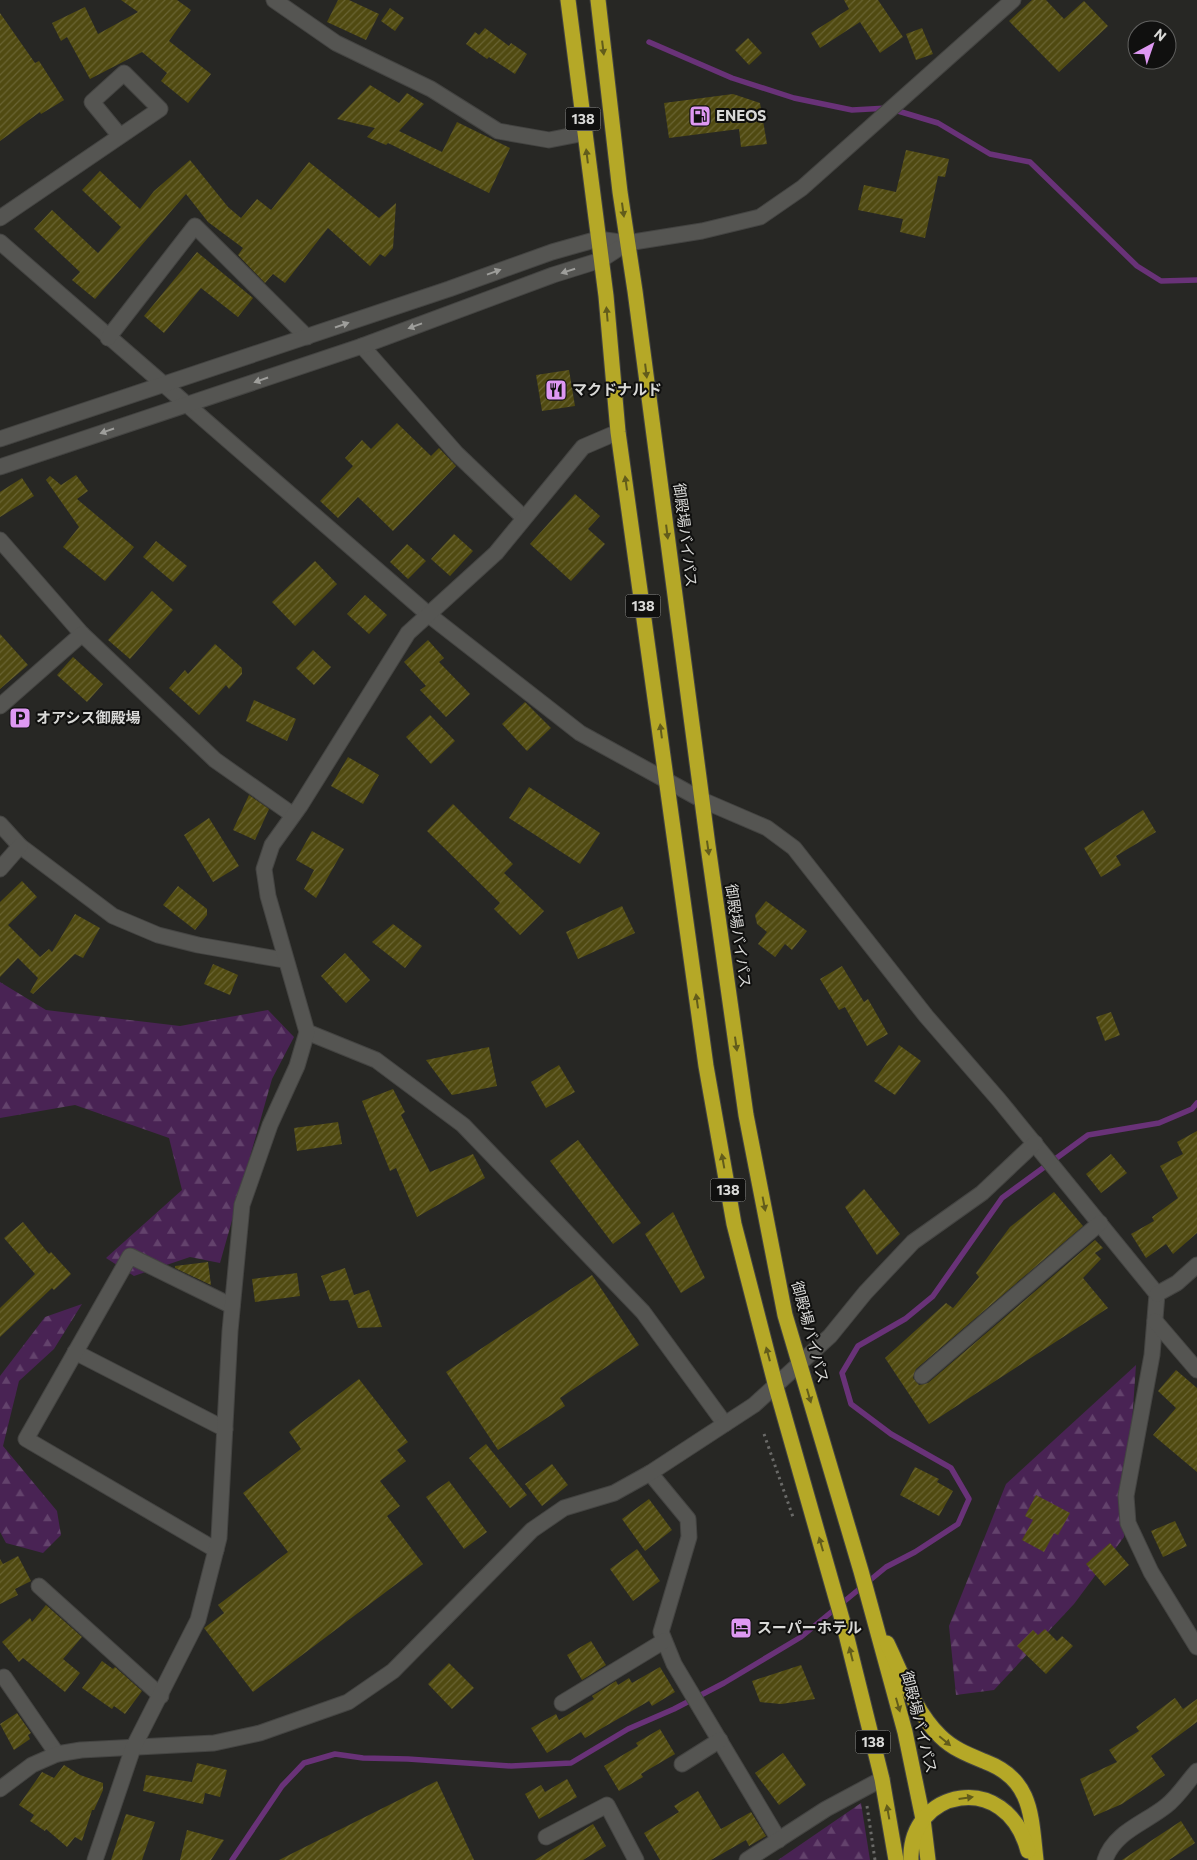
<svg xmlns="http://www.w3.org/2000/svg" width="1197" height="1860" font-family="Commissioner,'Noto Sans JP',sans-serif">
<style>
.forest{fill:url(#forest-firs)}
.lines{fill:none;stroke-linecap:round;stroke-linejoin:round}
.stream{stroke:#693278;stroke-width:5.5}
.building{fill:url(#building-hatch)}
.minor-casing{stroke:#444442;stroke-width:17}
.highway-casing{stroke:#444442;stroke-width:17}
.path{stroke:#6a6a68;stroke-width:3;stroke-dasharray:2.5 4;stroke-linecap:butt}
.minor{stroke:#555552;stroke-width:15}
.highway{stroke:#b5a827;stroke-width:15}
.oneway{fill:#625c1b}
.oneway2{fill:#9e9e9b}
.labels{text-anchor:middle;stroke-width:4;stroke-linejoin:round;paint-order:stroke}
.shield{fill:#10100f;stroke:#9d9d9b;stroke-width:1}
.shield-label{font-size:14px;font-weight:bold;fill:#d9d9d7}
.poi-label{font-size:15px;font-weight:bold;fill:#d9d9d7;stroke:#10100f;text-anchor:start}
.street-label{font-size:15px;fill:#d9d9d7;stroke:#10100f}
</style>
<defs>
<pattern id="forest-firs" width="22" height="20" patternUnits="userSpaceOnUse" patternTransform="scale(1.25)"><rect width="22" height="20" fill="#492354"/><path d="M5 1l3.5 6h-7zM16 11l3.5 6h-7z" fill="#63426c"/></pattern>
<pattern id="building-hatch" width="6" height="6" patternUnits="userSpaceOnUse" patternTransform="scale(1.25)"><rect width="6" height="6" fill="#504a11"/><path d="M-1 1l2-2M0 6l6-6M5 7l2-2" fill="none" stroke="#696433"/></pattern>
</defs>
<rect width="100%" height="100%" fill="#272724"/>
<g class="forest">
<path d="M0,982L46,1010L180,1026L268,1010L294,1037L272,1079L220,1263L190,1257L134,1276L106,1258L182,1190L169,1138L75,1105L0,1118Z"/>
<path d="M82,1304L54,1349L19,1381L3,1446L57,1511L61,1535L43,1553L6,1543L0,1532V1376L45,1317Z"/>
<path d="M1136,1365L1124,1537L1074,1604L994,1690L956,1695L949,1626L1006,1484Z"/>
<path d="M861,1803L870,1860H778Z"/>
</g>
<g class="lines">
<g class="stream">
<path d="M649,42L732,78L794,98L852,110L888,108L938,123L990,154L1030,162L1137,266L1161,281L1197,280"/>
<path d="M232,1860L282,1786L304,1763L335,1754L363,1758L408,1759L511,1766L571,1763L628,1729L674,1709L724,1683L801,1637L886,1567L915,1552L958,1524L969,1499L951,1468L891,1434L851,1404L842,1373L858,1346L905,1319L933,1296L1002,1198L1088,1135L1159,1123L1192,1109L1197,1103"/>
</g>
</g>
<g class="building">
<path d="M121,0H177L191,10L169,41L211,74L188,103L161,81L167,73L142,52L90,79L67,37L61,41L52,23L85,7L98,34L138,12Z"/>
<path d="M338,0H349L379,14L366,40L327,22Z"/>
<path d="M844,0H878L903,37L880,53L860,22L820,48L811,33L849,9Z"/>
<path d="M1032,0H1046L1064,19L1084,1L1108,26L1059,72L1009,21Z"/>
<path d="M390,8L404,18L395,31L381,21Z"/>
<path d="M0,13L35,63L39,61L64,100L41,114L40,112L0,141Z"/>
<path d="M485,28L509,46L511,43L527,54L515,74L489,57L487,59L466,44L475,32L479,35Z"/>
<path d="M922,28L933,54L916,60L906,34Z"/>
<path d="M748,38L762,53L749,65L735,50Z"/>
<path d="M370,85L399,103L407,93L424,104L399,131L442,152L457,122L510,148L489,193L388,143L386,145L367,137L375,128L337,119Z"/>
<path d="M733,94L760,103L767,144L741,147L739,129L669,138L664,103Z"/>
<path d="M906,150L949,159L945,177L938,176L925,238L900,232L903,219L858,210L864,185L896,192Z"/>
<path d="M190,160L228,207L241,218L257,199L271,210L309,162L379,218L396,203L393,248L385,257L380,254L370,266L328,228L285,283L273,274L265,283L238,255L243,248L208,222L186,194L95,299L72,280L80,272L34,229L52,210L98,253L121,227L82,190L100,171L140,209L154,191Z"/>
<path d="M197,252L253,298L238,317L201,288L164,333L144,316Z"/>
<path d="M569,370L575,406L542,411L536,375Z"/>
<path d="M397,423L431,456L439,448L456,466L393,531L358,497L338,518L320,501L353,466L345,458L362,440L371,449Z"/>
<path d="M76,475L88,491L77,499L134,547L105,581L63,547L79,527L46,480L50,476L61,485Z"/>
<path d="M22,478L34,496L0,517V492Z"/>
<path d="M575,494L600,516L588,529L605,544L571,581L530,544Z"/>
<path d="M454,534L473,551L450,576L431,559Z"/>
<path d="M156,541L187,566L173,582L143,557Z"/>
<path d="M407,544L426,561L408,579L390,562Z"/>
<path d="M315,561L337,584L295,626L272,602Z"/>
<path d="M152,591L173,610L130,659L108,640Z"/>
<path d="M365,595L387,615L369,634L347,614Z"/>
<path d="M0,634L28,665L0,689Z"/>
<path d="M428,640L444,658L439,662L470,694L446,717L420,690L426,686L404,662Z"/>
<path d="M215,644L242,668V674L229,689L226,685L199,715L169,688L185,670L188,674Z"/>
<path d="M313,650L331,667L314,685L296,668Z"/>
<path d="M73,657L103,684L87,702L57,675Z"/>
<path d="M254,700L296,719L287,741L246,721Z"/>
<path d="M525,702L551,728L527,751L502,724Z"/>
<path d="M430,715L455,741L431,764L406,737Z"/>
<path d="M348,757L379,775L363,804L331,786Z"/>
<path d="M529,787L600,833L580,864L509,818Z"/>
<path d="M249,795L269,809L255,840L233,830Z"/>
<path d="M453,804L513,864L504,873L544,911L520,935L494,909L500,903L427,831Z"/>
<path d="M1143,810L1156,832L1116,856L1121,865L1101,877L1084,848Z"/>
<path d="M209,818L239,866L213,882L184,835Z"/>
<path d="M312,831L344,849L316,898L304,889L314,870L296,860Z"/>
<path d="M22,881L37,897L8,925L40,957L49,949L52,952L75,914L100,928L83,958L75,954L33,994L30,992L38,978L18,958L0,977V902Z"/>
<path d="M178,886L207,909V915L195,930L163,905Z"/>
<path d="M766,901L807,931L792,950L785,944L775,957L758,944L767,932L757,924L755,915Z"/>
<path d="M622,906L635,933L578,959L566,932Z"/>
<path d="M393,924L422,946L405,968L372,942Z"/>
<path d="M345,953L370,980L346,1003L321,976Z"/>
<path d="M213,964L238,975L230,995L204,984Z"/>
<path d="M842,966L864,1002L868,999L888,1034L867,1046L845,1007L839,1010L820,979Z"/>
<path d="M1111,1012L1120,1035L1105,1041L1096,1017Z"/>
<path d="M899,1045L921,1061L895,1095L874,1081Z"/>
<path d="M489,1047L497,1086L452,1095L426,1060Z"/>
<path d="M559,1065L575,1092L546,1108L531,1082Z"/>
<path d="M393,1089L405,1112L401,1115L430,1172L473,1154L485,1178L417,1217L396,1168L390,1171L362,1101Z"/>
<path d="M338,1122L342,1144L297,1151L294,1128Z"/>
<path d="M1197,1131V1233L1173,1254L1166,1244L1146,1258L1131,1234L1154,1221L1152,1217L1178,1198L1160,1166L1183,1154L1177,1142Z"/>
<path d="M578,1140L641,1223L613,1244L550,1161Z"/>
<path d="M1111,1154L1127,1173L1101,1193L1086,1174Z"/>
<path d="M864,1189L900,1234L877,1255L845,1207Z"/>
<path d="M1054,1192L1083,1226L916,1369L913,1378L919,1385L928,1383L1095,1240L1103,1248L1095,1253L1101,1259L1083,1278L1108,1308L929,1424L885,1358L946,1303L953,1308L979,1277L976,1273L1010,1227Z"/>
<path d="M673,1212L705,1278L681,1293L645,1234Z"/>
<path d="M23,1222L49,1254L51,1252L71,1274L54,1290L52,1288L0,1337V1308L35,1274L4,1238Z"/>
<path d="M208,1262L211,1285L175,1268V1266Z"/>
<path d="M345,1268L354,1295L369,1290L382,1327L358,1328L348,1300L330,1301L321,1276Z"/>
<path d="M297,1273L300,1296L255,1302L252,1279Z"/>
<path d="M592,1275L639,1345L560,1398L565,1406L498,1450L446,1372Z"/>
<path d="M1176,1370L1197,1388V1472L1153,1435L1176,1408L1158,1391Z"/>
<path d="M359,1379L408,1442L397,1450L406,1461L380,1481L400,1506L387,1516L423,1564L253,1692L204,1628L224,1613L218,1605L288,1552L243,1493L301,1449L289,1432Z"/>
<path d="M486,1444L527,1495L510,1508L469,1458Z"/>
<path d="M552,1464L568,1485L542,1506L525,1484Z"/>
<path d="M915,1467L939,1479L937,1482L953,1491L939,1516L900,1495Z"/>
<path d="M449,1481L487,1532L464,1549L426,1497Z"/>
<path d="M1036,1495L1070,1513L1058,1535L1054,1533L1044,1552L1022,1540L1033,1520L1025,1516Z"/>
<path d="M649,1499L672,1530L645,1551L622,1519Z"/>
<path d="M1175,1521L1187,1546L1163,1557L1151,1531Z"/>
<path d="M1110,1543L1129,1565L1105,1586L1086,1564Z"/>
<path d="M637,1549L660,1581L633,1601L610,1569Z"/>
<path d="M18,1556L31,1581L15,1589L18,1595L0,1604V1559L3,1564Z"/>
<path d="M46,1605L82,1637L63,1659L80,1673L65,1692L23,1658L19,1662L2,1642L30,1618L32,1622Z"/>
<path d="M1045,1629L1057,1641L1062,1636L1073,1646L1046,1674L1017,1646L1033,1630L1038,1635Z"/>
<path d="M591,1641L606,1665L582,1680L567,1655Z"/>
<path d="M102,1661L113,1669L115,1667L142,1691L125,1714L114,1706L112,1709L82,1688Z"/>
<path d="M449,1663L474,1688L452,1709L428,1684Z"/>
<path d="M801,1665L815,1699L781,1704L760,1702L752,1681Z"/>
<path d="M660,1667L675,1692L652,1706L649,1701L585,1738L581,1732L547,1753L531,1728L556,1714L559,1720L594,1699L592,1696L616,1681L618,1685L629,1678L632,1683Z"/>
<path d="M1175,1698L1183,1709L1197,1699V1722L1151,1756L1165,1775L1122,1804L1094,1816L1080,1779L1117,1762L1109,1750L1139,1731L1136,1727Z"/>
<path d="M17,1713L31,1733L28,1735L30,1739L14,1750L0,1724Z"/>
<path d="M660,1729L675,1754L641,1774L643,1777L619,1791L604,1766L638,1746L636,1743Z"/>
<path d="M783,1753L806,1785L779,1805L755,1773Z"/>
<path d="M197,1763L227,1770L220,1797L205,1793L203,1804L143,1791L146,1775L192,1782Z"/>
<path d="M64,1765L80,1775L103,1783V1790L94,1810H92L82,1841L75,1837L67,1847L46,1829L45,1831L30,1821L34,1815L19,1805L42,1772L54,1778Z"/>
<path d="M567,1779L577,1797L539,1819L525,1794L541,1785L545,1792Z"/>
<path d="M437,1781L474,1860H279Z"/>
<path d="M698,1791L721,1829L751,1812L766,1836L749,1846L746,1840L711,1860H660L644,1833L679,1812L674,1806Z"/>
<path d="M126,1814L155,1822L142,1860H111Z"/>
<path d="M1181,1821L1195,1843L1169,1860H1122Z"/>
<path d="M593,1824L606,1846L583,1860H535Z"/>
<path d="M187,1830L224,1840L211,1860H180Z"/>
</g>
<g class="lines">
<g class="minor-casing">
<g id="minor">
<path d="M274,0L336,43L431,89L498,131L549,140L585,133"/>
<path d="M0,218L160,109L124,73L92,102L120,136"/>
<path d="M0,242L429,615L580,733L702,800L767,828L794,848L926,1016L999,1100L1157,1294L1152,1355L1126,1496L1128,1523L1151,1572L1197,1647"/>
<path d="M108,338L195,226L307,337"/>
<path d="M362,346L457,454L524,518"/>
<path d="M0,439L449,289L552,252L598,239L627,243L702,231L760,217L802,188L1013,0"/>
<path d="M0,467L362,346L553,275L601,260L627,243"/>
<path d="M0,540L82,634"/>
<path d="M0,706L82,634L215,760L293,815"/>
<path d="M0,824L20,846L113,916L158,935L198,945L284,960"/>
<path d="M0,869L20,846"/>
<path d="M307,1032L376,1060L463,1125L643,1312L725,1424"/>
<path d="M1157,1294L1177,1283L1197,1265"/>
<path d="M1155,1321L1197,1370"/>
<path d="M75,1352L225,1429"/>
<path d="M922,1376L1100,1223"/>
<path d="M650,1473L688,1519L689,1537L661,1632L674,1664L779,1840"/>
<path d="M216,1550L26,1439L130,1256L232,1306"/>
<path d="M39,1586L161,1696"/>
<path d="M4,1677L57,1754"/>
<path d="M562,1703L664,1641"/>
<path d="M682,1764L720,1740"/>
<path d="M0,1789L32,1765L57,1754L81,1750L214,1743L260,1733L348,1702L393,1671L532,1530L564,1508L614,1493L650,1473L754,1405L830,1336L865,1293L913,1242L982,1193L1035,1143"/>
<path d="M546,1837L607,1805L636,1860"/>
<path d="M95,1860L133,1748L198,1620L219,1538L230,1331L242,1205L270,1125L297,1066L307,1032L268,896L264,869L272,845L300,806L408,633L496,553L583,447L618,432"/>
<path d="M747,1860L826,1809L882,1779"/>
<path d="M1105,1860C1114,1832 1145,1823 1166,1806C1178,1797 1187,1782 1197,1771"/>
</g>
</g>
<g class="highway-casing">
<g id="highway">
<path d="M568,0L606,296L618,432L706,1066L734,1224L776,1387L844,1626L882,1779L896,1860"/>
<path d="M598,0L620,192L635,291L708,846L746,1115L785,1315L861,1571L905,1732L923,1819L928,1860"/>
<path d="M887,1643C902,1674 915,1712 940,1736C953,1749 969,1755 986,1762C1033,1780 1031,1817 1036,1860"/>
<path d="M911,1860C908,1790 1006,1768 1028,1851"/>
</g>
</g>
<g class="path">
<path d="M764,1434L793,1517"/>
<path d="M867,1806L875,1860"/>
</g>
<use href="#minor" class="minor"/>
<use href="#highway" class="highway"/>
</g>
<defs><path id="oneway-solid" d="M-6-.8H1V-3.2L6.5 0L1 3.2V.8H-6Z" transform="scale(1.25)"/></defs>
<g class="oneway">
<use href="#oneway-solid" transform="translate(603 48) rotate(83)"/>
<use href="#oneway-solid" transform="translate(587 156) rotate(-97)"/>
<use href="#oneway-solid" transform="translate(623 210) rotate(82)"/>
<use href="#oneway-solid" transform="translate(607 314) rotate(-95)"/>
<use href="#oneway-solid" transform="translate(646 371) rotate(83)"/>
<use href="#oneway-solid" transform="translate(626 483) rotate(-98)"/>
<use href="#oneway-solid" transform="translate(667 532) rotate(83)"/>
<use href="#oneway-solid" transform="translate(661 731) rotate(-97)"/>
<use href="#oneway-solid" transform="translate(708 848) rotate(82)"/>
<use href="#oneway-solid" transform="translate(697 1001) rotate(-98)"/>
<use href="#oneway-solid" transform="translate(736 1044) rotate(82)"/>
<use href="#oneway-solid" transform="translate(723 1161) rotate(-100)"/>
<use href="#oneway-solid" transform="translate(764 1204) rotate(79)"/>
<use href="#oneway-solid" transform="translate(768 1354) rotate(-105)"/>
<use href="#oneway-solid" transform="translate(809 1396) rotate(74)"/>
<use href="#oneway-solid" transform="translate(821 1544) rotate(-106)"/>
<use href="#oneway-solid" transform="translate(851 1654) rotate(-104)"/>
<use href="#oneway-solid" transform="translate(898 1705) rotate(74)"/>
<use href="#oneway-solid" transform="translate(945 1741) rotate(40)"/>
<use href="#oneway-solid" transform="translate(966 1798) rotate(-8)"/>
<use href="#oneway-solid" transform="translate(888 1812) rotate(-100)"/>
</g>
<g class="oneway2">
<use href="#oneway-solid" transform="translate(568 271) rotate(162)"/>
<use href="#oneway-solid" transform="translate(494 272) rotate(-20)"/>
<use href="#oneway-solid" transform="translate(342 325) rotate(-19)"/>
<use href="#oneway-solid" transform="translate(415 326) rotate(160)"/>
<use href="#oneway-solid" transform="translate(261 380) rotate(161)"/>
<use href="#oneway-solid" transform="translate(107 431) rotate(161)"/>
</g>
<defs>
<g id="fuel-square" transform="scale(1.125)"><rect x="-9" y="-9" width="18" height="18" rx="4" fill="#de98f2" stroke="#10100f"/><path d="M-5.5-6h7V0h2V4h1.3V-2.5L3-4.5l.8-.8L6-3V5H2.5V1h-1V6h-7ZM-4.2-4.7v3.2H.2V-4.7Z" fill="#111"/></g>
<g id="restaurant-square" transform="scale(1.125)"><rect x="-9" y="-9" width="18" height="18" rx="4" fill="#de98f2" stroke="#10100f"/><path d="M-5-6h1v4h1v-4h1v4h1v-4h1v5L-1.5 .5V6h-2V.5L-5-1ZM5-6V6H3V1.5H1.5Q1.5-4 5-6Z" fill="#111"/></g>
<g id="parking-square" transform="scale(1.125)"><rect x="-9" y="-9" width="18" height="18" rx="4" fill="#de98f2" stroke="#10100f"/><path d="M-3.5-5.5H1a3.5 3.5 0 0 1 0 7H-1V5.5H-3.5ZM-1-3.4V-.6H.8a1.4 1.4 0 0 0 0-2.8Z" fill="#111"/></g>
<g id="hotel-square" transform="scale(1.125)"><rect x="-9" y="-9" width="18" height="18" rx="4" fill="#de98f2" stroke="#10100f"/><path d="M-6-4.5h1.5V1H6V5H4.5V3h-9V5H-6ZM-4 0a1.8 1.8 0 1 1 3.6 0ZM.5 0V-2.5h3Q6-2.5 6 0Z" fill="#111"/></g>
</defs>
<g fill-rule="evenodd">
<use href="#fuel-square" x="700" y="116"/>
<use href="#restaurant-square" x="556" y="390"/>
<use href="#parking-square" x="20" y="718"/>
<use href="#hotel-square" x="741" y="1628"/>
</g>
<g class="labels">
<g class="shield">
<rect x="565.5" y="107.5" width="35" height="23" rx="4"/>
<rect x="625.5" y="594.5" width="35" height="23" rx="4"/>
<rect x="710.5" y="1178.5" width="35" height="23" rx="4"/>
<rect x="855.5" y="1730.5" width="35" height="23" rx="4"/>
</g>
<g class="shield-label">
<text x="583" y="124">138</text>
<text x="643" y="611">138</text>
<text x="728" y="1195">138</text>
<text x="873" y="1747">138</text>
</g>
<g class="poi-label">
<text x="716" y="121">ENEOS</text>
<text x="572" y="395">マクドナルド</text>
<text x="36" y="723">オアシス御殿場</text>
<text x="757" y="1633">スーパーホテル</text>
</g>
<g class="street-label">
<text transform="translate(685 535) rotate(83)" y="5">御殿場バイパス</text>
<text transform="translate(738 936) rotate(82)" y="5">御殿場バイパス</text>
<text transform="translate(810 1332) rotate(75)" y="5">御殿場バイパス</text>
<text transform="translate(919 1722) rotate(76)" y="5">御殿場バイパス</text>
</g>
</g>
<g transform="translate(1152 45) rotate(40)"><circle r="24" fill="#10100f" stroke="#60605f"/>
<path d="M0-4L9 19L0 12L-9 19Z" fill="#de98f2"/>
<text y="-8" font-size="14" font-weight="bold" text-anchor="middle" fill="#d9d9d7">N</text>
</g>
</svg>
